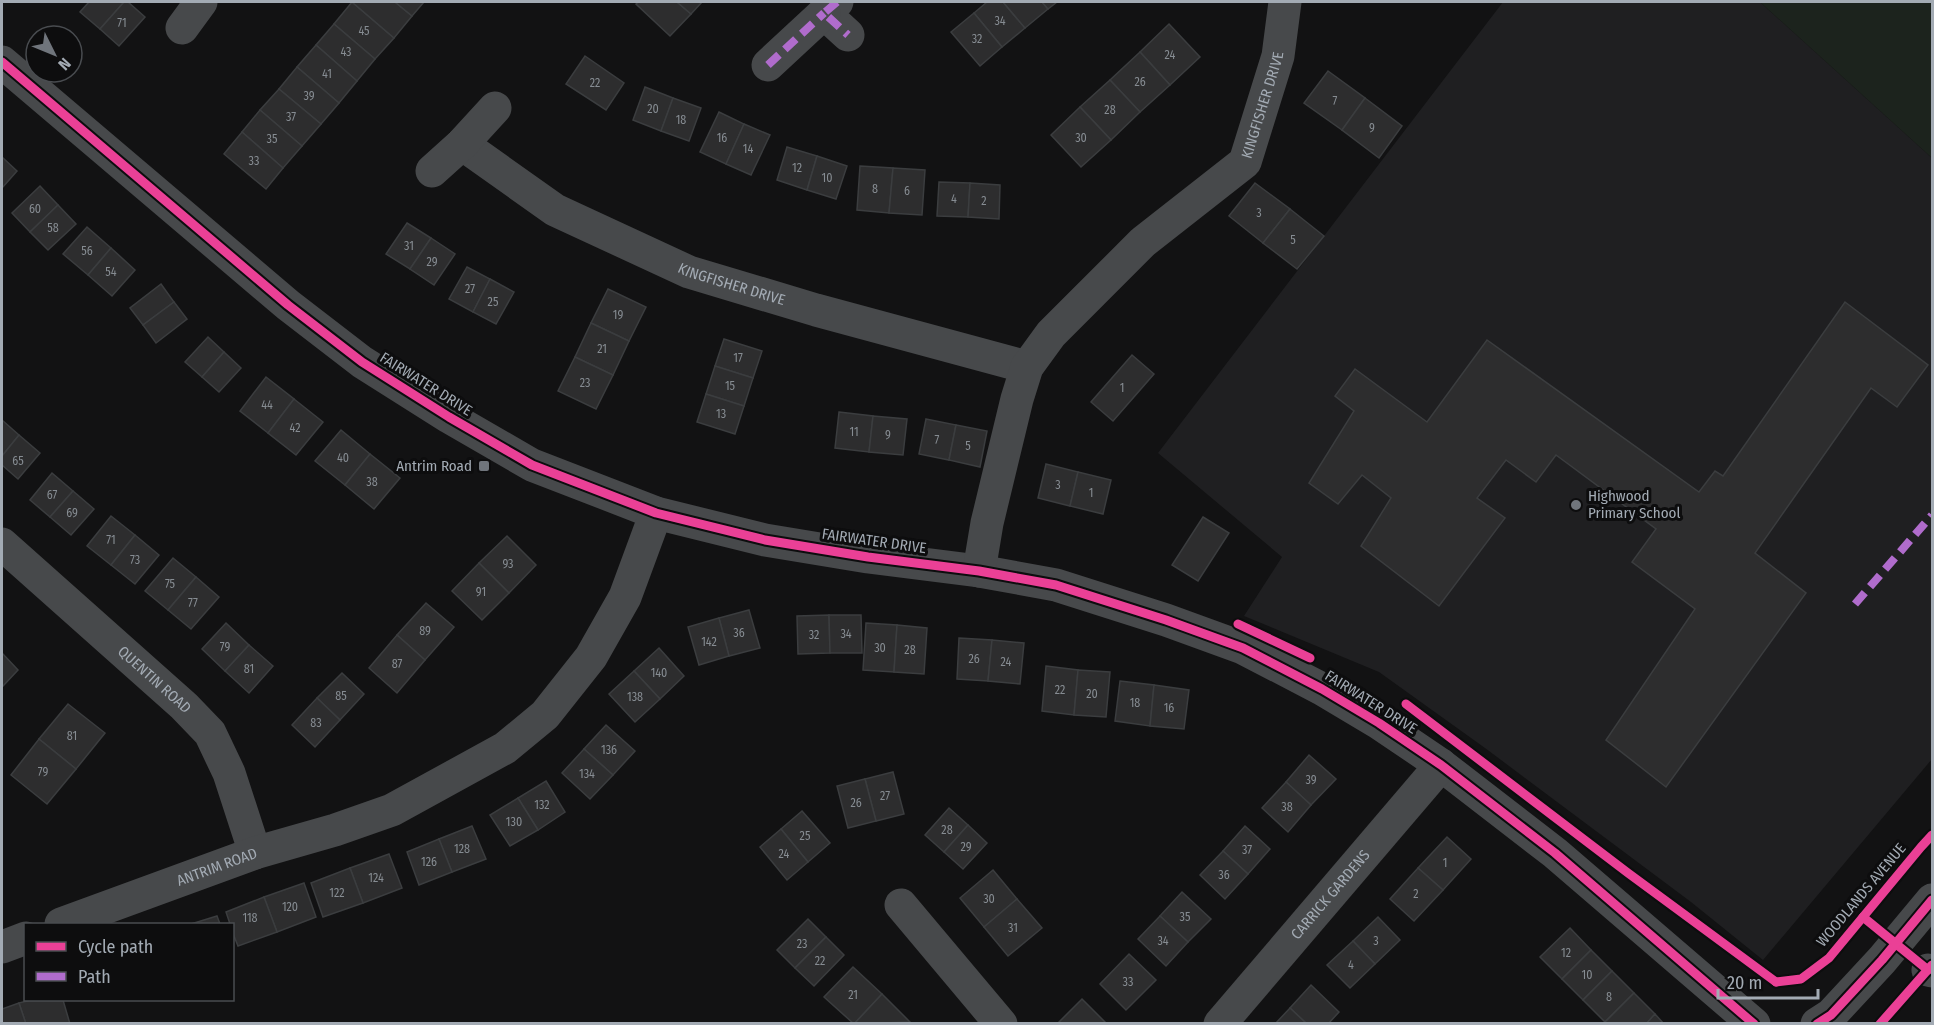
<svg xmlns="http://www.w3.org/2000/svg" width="1934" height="1025" font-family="'Fira Sans Condensed',sans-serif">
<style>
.built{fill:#1f1f21}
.green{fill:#1c231d}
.building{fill:#2d2d2e;stroke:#3b3d3f;stroke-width:1.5}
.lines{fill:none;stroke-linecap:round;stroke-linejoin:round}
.minor{stroke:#47494b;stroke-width:33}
.quiet{stroke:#b06ccc;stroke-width:8;stroke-dasharray:15 8;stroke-linecap:butt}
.cycleway-casing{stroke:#0d0d0e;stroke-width:13}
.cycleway{stroke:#ea4096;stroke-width:9}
.poi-dot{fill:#70757c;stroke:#0d0d0e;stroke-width:2}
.labels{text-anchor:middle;stroke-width:6;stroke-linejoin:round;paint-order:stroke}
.number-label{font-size:12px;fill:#868c92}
.street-label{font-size:15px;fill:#a3abb4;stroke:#0d0d0e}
.poi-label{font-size:15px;fill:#a3abb4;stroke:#0d0d0e;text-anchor:end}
</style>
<rect width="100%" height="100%" fill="#121213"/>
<path class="built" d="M1503,2H1760L1932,158V759L1763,960L1691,902L1485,748L1379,672L1244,616L1282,557L1158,453Z"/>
<path class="green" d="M1760,2H1932V158Z"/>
<g class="building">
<path d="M89,2H124L100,29L80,12Z"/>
<path d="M124,2H128L145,17L119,46L100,29Z"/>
<path d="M352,2L394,38L375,59L334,24Z"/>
<path d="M352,2H395L412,16L394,38Z"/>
<path d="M395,2H424L412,16Z"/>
<path d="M639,2H677L691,14L670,36L636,4Z"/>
<path d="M677,2H702L691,14Z"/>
<path d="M987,2H1003L1025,28L1002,47L974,13Z"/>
<path d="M1003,2H1042L1048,9L1025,28Z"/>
<path d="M1042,2H1057L1048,9Z"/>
<path d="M974,13L1002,47L980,66L951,32Z"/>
<path d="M334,24L375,59L357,81L316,45Z"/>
<path d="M1169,24L1200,57L1170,85L1140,52Z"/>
<path d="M316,45L357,81L339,103L297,67Z"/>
<path d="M1140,52L1170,85L1140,112L1110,80Z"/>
<path d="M585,56L624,83L606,110L566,84Z"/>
<path d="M297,67L339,103L321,124L279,89Z"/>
<path d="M1328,71L1365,98L1342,130L1304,103Z"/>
<path d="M1110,80L1140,112L1111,140L1080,107Z"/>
<path d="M645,87L673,98L661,131L633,120Z"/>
<path d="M279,89L321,124L302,146L260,110Z"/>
<path d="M673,98L701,108L689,141L661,131Z"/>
<path d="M1365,98L1402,126L1379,158L1342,130Z"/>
<path d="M1080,107L1111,140L1081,167L1051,135Z"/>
<path d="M260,110L302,146L283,168L242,132Z"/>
<path d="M719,112L744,124L726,164L700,152Z"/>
<path d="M744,124L770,135L751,175L726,164Z"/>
<path d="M242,132L283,168L266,189L224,154Z"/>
<path d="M787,147L817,156L807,190L777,180Z"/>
<path d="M817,156L847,166L836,199L807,190Z"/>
<path d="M2,157L17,171L2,188Z"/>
<path d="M860,166L893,168L889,213L857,210Z"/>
<path d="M893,168L925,170L922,215L889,213Z"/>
<path d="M939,182L970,183L968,217L937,216Z"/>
<path d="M970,183L1000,185L999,219L968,217Z"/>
<path d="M1255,183L1290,209L1263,243L1229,216Z"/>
<path d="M40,186L58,205L30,232L12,213Z"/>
<path d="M58,205L76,224L48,250L30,232Z"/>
<path d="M1290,209L1324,236L1297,269L1263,243Z"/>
<path d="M407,223L431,238L410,269L386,254Z"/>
<path d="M87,227L111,248L88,275L63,254Z"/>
<path d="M431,238L455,254L434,285L410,269Z"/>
<path d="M111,248L135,270L112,296L88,275Z"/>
<path d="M467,267L490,279L473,312L449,299Z"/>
<path d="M490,279L514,292L496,324L473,312Z"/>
<path d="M161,284L174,302L143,325L130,308Z"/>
<path d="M608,289L646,307L629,341L591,323Z"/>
<path d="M174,302L187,319L156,343L143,325Z"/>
<path d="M1845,302L1928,365L1897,407L1871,388L1755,553L1806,593L1666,787L1606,740L1695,609L1632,562L1656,529L1556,455L1536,482L1506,460L1477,498L1505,518L1439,606L1361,546L1391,498L1362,475L1338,504L1309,483L1354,411L1335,396L1355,369L1427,422L1487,340L1699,492L1715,471L1723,476Z"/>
<path d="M591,323L629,341L613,375L575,357Z"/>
<path d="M208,337L224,352L202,377L185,362Z"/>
<path d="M724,339L762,351L753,378L715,366Z"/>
<path d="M224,352L241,368L219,392L202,377Z"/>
<path d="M1132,355L1154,374L1113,421L1091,402Z"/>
<path d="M575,357L613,375L596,409L558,391Z"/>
<path d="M715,366L753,378L744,406L706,394Z"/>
<path d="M266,377L294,399L268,433L240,411Z"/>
<path d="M706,394L744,406L735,434L697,422Z"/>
<path d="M294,399L323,422L296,455L268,433Z"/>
<path d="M839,412L873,416L869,452L835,448Z"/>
<path d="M873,416L907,419L903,455L869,452Z"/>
<path d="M926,419L956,425L949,460L919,454Z"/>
<path d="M2,420L19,435L2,456Z"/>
<path d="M956,425L987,431L980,467L949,460Z"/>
<path d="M341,430L370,454L345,485L315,461Z"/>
<path d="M19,435L40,453L18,479L2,465V456Z"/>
<path d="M370,454L400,478L374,509L345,485Z"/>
<path d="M1046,464L1078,472L1070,506L1038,498Z"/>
<path d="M1078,472L1111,480L1103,514L1070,506Z"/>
<path d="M52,473L73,491L50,517L30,500Z"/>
<path d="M73,491L94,509L71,535L50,517Z"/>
<path d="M111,516L135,535L111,565L87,546Z"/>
<path d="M1203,517L1229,533L1198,581L1172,565Z"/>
<path d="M135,535L159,555L135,584L111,565Z"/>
<path d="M507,536L536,565L509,593L479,563Z"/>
<path d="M173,558L196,577L168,610L145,591Z"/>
<path d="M479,563L509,593L482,620L452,591Z"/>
<path d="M196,577L219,597L191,629L168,610Z"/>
<path d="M426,603L454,627L425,660L397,635Z"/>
<path d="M749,610L760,648L729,656L719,618Z"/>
<path d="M829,615L830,653L798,654L797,616Z"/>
<path d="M829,615H861L862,653H830Z"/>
<path d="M719,618L729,656L699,665L688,627Z"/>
<path d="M226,623L249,645L225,671L202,649Z"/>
<path d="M866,623L897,625L894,672L863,670Z"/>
<path d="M897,625L927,628L924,674L894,672Z"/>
<path d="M397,635L425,660L397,693L369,668Z"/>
<path d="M959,638L992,640L988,681L957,679Z"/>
<path d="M992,640L1024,643L1020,684L988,681Z"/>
<path d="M249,645L273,666L249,693L225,671Z"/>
<path d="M659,648L684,676L660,699L634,671Z"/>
<path d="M2,653L18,670L2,687Z"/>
<path d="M1046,666L1078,670L1074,715L1042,711Z"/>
<path d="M1078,670L1110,672L1106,717L1074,715Z"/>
<path d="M634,671L660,699L635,722L609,694Z"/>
<path d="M342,673L364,694L340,720L317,698Z"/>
<path d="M1120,681L1154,685L1150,726L1115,721Z"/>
<path d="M1154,685L1189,690L1184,729L1150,726Z"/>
<path d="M317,698L340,720L315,747L292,725Z"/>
<path d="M68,704L105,733L76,769L39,739Z"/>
<path d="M606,725L635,751L613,775L584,749Z"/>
<path d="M39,739L76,769L47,804L11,775Z"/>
<path d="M584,749L613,775L590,799L562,773Z"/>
<path d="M1309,755L1336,779L1311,805L1286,782Z"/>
<path d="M893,772L904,814L876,821L865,779Z"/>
<path d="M865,779L876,821L848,828L837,786Z"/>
<path d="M546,781L565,812L538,830L518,798Z"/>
<path d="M1286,782L1311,805L1288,832L1262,808Z"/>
<path d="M518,798L538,830L510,846L490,815Z"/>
<path d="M949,808L968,825L944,852L925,835Z"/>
<path d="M802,811L830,843L808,862L781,829Z"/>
<path d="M968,825L987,843L963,869L944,852Z"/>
<path d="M472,826L486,859L452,872L439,839Z"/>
<path d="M1245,826L1270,849L1248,874L1223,851Z"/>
<path d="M781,829L808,862L787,880L760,847Z"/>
<path d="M1447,837L1471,859L1443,890L1418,868Z"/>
<path d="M439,839L452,872L419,885L407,852Z"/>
<path d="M1223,851L1248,874L1225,899L1200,875Z"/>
<path d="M389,854L402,888L363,903L350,868Z"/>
<path d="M350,868L363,903L323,917L311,883Z"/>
<path d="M1418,868L1443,890L1414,921L1390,899Z"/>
<path d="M993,870L1017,899L984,927L960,898Z"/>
<path d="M304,883L316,917L277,932L264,897Z"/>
<path d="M1182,892L1211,919L1188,942L1160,916Z"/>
<path d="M264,897L277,932L238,946L232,931V924H230L226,912Z"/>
<path d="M1017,899L1042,928L1008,956L984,927Z"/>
<path d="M217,916L220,924H191Z"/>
<path d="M1160,916L1188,942L1166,966L1138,939Z"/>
<path d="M1378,917L1400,940L1375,964L1353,941Z"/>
<path d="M808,919L826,937L795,968L777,950Z"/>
<path d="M1570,928L1591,950L1562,979L1540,957Z"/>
<path d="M826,937L844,955L814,986L795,968Z"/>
<path d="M1353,941L1375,964L1350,988L1327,965Z"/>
<path d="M1591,950L1612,971L1583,1000L1562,979Z"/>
<path d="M1129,954L1156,980L1126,1010L1100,984Z"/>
<path d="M853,967L882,994L854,1024L824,997Z"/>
<path d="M1612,971L1634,993L1605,1022L1583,1000Z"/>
<path d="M1311,985L1339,1012L1328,1024H1307L1290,1008Z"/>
<path d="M1634,993L1655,1014L1646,1024H1606L1605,1022Z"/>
<path d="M882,994L910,1022L854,1024Z"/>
<path d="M1082,999L1107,1024H1057Z"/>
<path d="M31,1000H63L70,1024H26L19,1003Z"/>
<path d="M19,1003L26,1024H2V1009Z"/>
<path d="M1290,1008L1307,1024H1275Z"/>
<path d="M1655,1014L1664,1024H1646Z"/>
</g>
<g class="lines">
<g class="minor">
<path d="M837,2L824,13L848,35"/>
<path d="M182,28L201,2"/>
<path d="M2,62L288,305L362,362L449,417L532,465L656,513L765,540L868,557L979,571L1056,585L1166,620L1243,648L1322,689L1379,723L1441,765L1555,853L1754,1024"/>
<path d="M768,65L824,13"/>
<path id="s1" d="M462,144L555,210L689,272L816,310L1027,367"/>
<path d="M432,171L462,144L495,108"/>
<path id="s2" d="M2,544L184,706L210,733L229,773L255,853"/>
<path id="s3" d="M979,571L987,523L1017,399L1027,367L1051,334L1143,242L1245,162L1278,56L1285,2"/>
<path d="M901,905L1001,1024"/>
<path id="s4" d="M61,924L255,853L335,830L392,810L505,748L545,715L591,657L625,597L656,513"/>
<path d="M2,947L26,938"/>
<path d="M1928,970L1932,971"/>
<path id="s5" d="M1220,1024L1441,765"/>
<path d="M1817,1024L1831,1015L1882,960L1932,900"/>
</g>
<g class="quiet">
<path d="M837,2L824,13L848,35"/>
<path d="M768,65L824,13"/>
<path d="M1855,604L1932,515"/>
</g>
<g class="cycleway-casing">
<g id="cycleway">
<path d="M2,62L288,305L362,362L449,417L532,465L656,513L765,540L868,557L979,571L1056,585L1166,620L1243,648L1322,689L1379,723L1441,765L1555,853L1754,1024"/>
<path d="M1238,624L1310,658"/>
<path d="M1406,704L1628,873L1776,982"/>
<path d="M1863,917L1928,970"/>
<path d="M1776,982L1801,979L1829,958L1921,847L1932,835"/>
<path d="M1817,1024L1831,1015L1882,960L1932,900"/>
<path d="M1880,1024L1932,965"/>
</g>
</g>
<use href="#cycleway" class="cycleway"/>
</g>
<g class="poi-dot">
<rect x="478" y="460" width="12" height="12" rx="3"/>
<circle cx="1576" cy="505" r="6"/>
</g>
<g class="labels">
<g class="number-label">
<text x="1000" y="25">34</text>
<text x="122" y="27">71</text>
<text x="364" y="35">45</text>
<text x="977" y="43">32</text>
<text x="346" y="56">43</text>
<text x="1170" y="59">24</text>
<text x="327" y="78">41</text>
<text x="1140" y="86">26</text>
<text x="595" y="87">22</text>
<text x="309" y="100">39</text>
<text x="1335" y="105">7</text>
<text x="653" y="113">20</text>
<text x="1110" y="114">28</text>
<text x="291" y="121">37</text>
<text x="681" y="124">18</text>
<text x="1372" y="132">9</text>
<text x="722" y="142">16</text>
<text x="1081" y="142">30</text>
<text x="272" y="143">35</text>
<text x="748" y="153">14</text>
<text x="254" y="165">33</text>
<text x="797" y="172">12</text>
<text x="827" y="182">10</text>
<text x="875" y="193">8</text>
<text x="907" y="195">6</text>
<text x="954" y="203">4</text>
<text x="984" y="205">2</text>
<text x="35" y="213">60</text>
<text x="1259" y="217">3</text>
<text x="53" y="232">58</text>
<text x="1293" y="244">5</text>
<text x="409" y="250">31</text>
<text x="87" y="255">56</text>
<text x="432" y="266">29</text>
<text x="111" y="276">54</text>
<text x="470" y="293">27</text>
<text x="493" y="306">25</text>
<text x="618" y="319">19</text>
<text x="602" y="353">21</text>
<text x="738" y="362">17</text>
<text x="585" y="387">23</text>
<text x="730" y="390">15</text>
<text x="1122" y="392">1</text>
<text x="267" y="409">44</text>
<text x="721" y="418">13</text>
<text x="295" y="432">42</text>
<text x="854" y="436">11</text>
<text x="888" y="439">9</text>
<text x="937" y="444">7</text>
<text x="968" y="450">5</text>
<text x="343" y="462">40</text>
<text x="18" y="465">65</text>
<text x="372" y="486">38</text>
<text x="1058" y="489">3</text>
<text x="1091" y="497">1</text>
<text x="52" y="499">67</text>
<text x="72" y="517">69</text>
<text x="111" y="544">71</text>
<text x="135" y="564">73</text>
<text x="508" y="568">93</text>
<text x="170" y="588">75</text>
<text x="481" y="596">91</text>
<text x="193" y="607">77</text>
<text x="425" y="635">89</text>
<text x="739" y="637">36</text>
<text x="846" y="638">34</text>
<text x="814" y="639">32</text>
<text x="709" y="646">142</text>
<text x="225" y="651">79</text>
<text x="880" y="652">30</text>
<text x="910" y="654">28</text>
<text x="974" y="663">26</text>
<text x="1006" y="666">24</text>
<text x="397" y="668">87</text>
<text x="249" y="673">81</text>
<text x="659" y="677">140</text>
<text x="1060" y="694">22</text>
<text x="1092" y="698">20</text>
<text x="341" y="700">85</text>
<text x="635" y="701">138</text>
<text x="1135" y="707">18</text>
<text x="1169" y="712">16</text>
<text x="316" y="727">83</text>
<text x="72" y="740">81</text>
<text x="609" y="754">136</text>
<text x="43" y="776">79</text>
<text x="587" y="778">134</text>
<text x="1311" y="784">39</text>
<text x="885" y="800">27</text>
<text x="856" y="807">26</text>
<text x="542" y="809">132</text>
<text x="1287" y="811">38</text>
<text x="514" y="826">130</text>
<text x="947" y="834">28</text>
<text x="805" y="840">25</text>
<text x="966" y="851">29</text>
<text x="462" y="853">128</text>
<text x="1247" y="854">37</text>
<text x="784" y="858">24</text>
<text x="429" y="866">126</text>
<text x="1445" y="867">1</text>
<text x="1224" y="879">36</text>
<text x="376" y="882">124</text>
<text x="337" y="897">122</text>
<text x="1416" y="898">2</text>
<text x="989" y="903">30</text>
<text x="290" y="911">120</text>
<text x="1185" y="921">35</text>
<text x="250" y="922">118</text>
<text x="1013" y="932">31</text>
<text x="1163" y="945">34</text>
<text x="1376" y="945">3</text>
<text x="802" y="948">23</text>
<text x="1566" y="957">12</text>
<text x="820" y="965">22</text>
<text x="1351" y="969">4</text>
<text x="1587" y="979">10</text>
<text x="1128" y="986">33</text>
<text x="853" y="999">21</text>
<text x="1609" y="1001">8</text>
</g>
<g class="street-label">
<text dy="5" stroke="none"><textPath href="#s3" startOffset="570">KINGFISHER DRIVE</textPath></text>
<text dy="5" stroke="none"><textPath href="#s1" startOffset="306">KINGFISHER DRIVE</textPath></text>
<text transform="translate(426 384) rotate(32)" y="5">FAIRWATER DRIVE</text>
<text transform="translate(874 541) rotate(8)" y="5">FAIRWATER DRIVE</text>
<text dy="5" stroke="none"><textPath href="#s2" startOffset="204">QUENTIN ROAD</textPath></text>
<text transform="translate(1371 702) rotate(32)" y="5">FAIRWATER DRIVE</text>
<text dy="5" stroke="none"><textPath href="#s4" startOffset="166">ANTRIM ROAD</textPath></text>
<text dy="5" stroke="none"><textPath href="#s5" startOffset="170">CARRICK GARDENS</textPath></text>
<text transform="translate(1861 895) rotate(-50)" y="5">WOODLANDS AVENUE</text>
</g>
<g class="poi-label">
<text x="472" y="471">Antrim Road</text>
<text x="1588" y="501" text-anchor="start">Highwood<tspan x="1588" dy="17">Primary School</tspan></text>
</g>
</g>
<rect width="1934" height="1025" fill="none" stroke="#a3abb4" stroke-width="6"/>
<rect x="24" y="923" width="210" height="78" fill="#0d0d0e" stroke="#494c50" stroke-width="1.5"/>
<rect x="36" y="942" width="30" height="9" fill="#ea4096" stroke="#494c50" stroke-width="1.5"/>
<text x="78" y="953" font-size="18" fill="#a3abb4">Cycle path</text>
<rect x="36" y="972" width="30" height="9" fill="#b06ccc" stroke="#494c50" stroke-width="1.5"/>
<text x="78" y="983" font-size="18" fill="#a3abb4">Path</text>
<g transform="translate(54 54) rotate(133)"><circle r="28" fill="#0d0d0e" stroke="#494c50" stroke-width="1.5"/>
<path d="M0-4.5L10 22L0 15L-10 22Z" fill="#70757c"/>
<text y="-9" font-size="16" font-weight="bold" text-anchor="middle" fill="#a3abb4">N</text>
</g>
<path d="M1718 989v9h100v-9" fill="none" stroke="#a3abb4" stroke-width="3"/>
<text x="1727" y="989" font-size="18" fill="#a3abb4" stroke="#0d0d0e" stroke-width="4.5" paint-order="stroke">20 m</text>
</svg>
